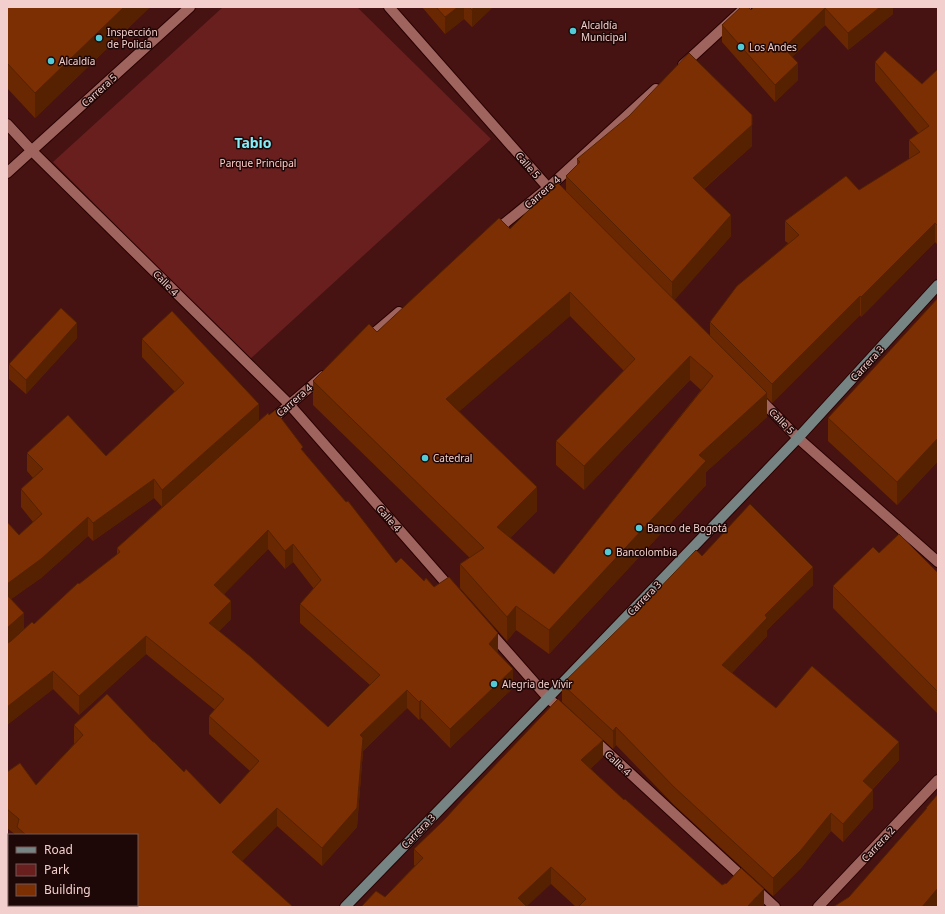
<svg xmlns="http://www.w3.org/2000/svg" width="945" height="914" font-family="'Noto Sans',sans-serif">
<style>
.green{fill:#6a1f1f}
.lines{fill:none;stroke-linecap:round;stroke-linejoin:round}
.street-casing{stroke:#290001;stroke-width:12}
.secondary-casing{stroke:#290001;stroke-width:12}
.street{stroke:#a0645f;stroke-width:10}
.secondary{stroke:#768484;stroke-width:10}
.wall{fill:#6a2802;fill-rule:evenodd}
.shaded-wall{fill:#562101}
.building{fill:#7b2f02;stroke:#562101;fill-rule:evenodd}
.poi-dot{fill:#52cbd7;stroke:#1e0807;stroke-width:1.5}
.labels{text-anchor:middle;stroke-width:3;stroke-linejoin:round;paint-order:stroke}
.poi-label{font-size:10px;fill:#f2cfcc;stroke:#1e0807;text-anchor:start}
.street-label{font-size:10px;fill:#f2cfcc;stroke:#1e0807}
.park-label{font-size:10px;fill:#ffccc7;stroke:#1e0807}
.district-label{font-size:14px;font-weight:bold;fill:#84effa;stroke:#1e0807}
</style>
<rect width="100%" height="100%" fill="#461312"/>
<path class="green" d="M223,7H357L491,139L249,360L53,162Z"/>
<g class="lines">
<g class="street-casing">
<g id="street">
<path d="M389,7L552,192"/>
<path d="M683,65L746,7"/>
<path d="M7,124L32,151L289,404L453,591"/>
<path d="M7,173L190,7"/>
<path d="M494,232L548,188L656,89"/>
<path d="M366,340L399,312"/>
<path d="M759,398L798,438L938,562"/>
<path d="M268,423L323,376"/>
<path d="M489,631L548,698L564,712"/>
<path d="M593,739L775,907"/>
<path d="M7,860L9,862"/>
<path d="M51,905L53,907"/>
<path d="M818,907L938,780"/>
</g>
</g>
<g class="secondary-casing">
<path id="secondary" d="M345,907L548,698L798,438L938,285"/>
</g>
<use href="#street" class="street"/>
<use href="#secondary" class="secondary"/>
</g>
<g class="wall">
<path d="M7,7H150L35,118L7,88Z"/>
<path d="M422,7H493L472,27L464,19L445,34Z"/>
<path d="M754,7H893V14L848,50L825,25L792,57L798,80L775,102L722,42V25L751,10Z"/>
<path d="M875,62L922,84L938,69L937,244L935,242L861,317L860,315L772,403L767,398V417L706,472V485L549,654L516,630L507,641L460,588V564L470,558L313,405V381L510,229L566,191V176L577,165V159L752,146L704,189L731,236L674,300L710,336V322L788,243L785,241V221L859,190L909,159V140L919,134L875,81ZM570,316L624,371L556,441V465L584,490L690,380L701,390L554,574L510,538L537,511L459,411Z"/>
<path d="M938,298V461L897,505L828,441V418Z"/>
<path d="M77,338L26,394L9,379V364Z"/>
<path d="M142,339L303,451L396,563L424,581L498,651L497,653L513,688L450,748L421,718L419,720L407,708L363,751L357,827L322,866L277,826L242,861L292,907L137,835H16L7,828V772L36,785L74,744V725L153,742L184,772L220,804L250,771L209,734V716L215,710L146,654L79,715L53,689L7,725V522L19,535L33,522L21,507V489L33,478L27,471V453L106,456L175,392L142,357ZM154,498L162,507L117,548V555L79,584L34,624L24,630L11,599L41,578L88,536L93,541ZM268,549L285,569L293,562L314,589L300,604V623L370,685L328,727L219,631L231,619L224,594Z"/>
<path d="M879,553L938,573V714L833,608V586Z"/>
<path d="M702,556L813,585L767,630V636L732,673L776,708L899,760L872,790L873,808L843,842L831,831L801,868L773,896L674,805L616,745L613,749L562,702V684Z"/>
<path d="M603,757L590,769L624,800L722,885L764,906L763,907H576L551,884L385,897L415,866L414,865V849Z"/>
</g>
<g class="shaded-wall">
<path d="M124,7H150L35,118V93Z"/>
<path d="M458,7H464V19L445,34V17Z"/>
<path d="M474,7H493L472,27V10Z"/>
<path d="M880,7H893V14L848,50V33Z"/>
<path d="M825,8V25L784,65V48Z"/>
<path d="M798,63V80L775,102V85Z"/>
<path d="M752,125V146L693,198V178Z"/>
<path d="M731,215V236L672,303V282Z"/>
<path d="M935,223V242L861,317V297Z"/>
<path d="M938,223V242L937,244V225Z"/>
<path d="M570,292V316L446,423V399Z"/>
<path d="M860,296V315L772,403V384Z"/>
<path d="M77,323V338L26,394V380Z"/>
<path d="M690,356V380L584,490V466Z"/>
<path d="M767,393V417L706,472V485L549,654V630L699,455Z"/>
<path d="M259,404V422L162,508V490Z"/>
<path d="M938,438V461L897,505V482Z"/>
<path d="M154,479V498L93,541V523Z"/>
<path d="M537,487V511L497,551V527Z"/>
<path d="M88,517V536L41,578L7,602V584Z"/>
<path d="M268,530V549L214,604V585Z"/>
<path d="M293,544V562L285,569V551Z"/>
<path d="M813,567V585L767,630V636L722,683V665L765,615Z"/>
<path d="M231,601V619L209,642V623Z"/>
<path d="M516,606V630L507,641V617Z"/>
<path d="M24,613V632L7,646V628Z"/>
<path d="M498,633V651L489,663V644Z"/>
<path d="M146,636V654L79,715V696Z"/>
<path d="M513,669V688L450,748V729Z"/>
<path d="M53,671V689L7,725V707Z"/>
<path d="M407,690V708L363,751L357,827L322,866V848L360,735Z"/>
<path d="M421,700V718L419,720V702Z"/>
<path d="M616,727V745L613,749V731Z"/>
<path d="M603,740V757L581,777V760Z"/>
<path d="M899,742V760L863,799V781Z"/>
<path d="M873,790V808L843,842V824Z"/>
<path d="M277,808V826L232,871V852Z"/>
<path d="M831,813V831L801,868L773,896V878Z"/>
<path d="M551,867V884L526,907L518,898Z"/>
<path d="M938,888V905L936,907H922Z"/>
<path d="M764,889V906L763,907H748V906Z"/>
</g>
<g class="building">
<path d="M7,7H124L35,93L7,63Z"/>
<path d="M436,7H458L445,17Z"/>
<path d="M469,7H474L472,10Z"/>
<path d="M741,7H748L751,10L754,7H880L848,33L825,8L784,48L798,63L775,85L722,25Z"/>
<path d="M885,51L922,84L938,69V223L937,225L935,223L861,297L860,296L772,384L710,322L737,286L799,235L785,221L846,176L859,190L920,152L909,140L929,126L875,62Z"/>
<path d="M689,53L752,115V125L693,178L731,215L672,282L566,176L580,162L577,159L629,116Z"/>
<path d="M557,182L767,393L699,455L706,461L549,630L516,606L507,617L460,564L484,548L313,381L369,324L377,332L499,218L510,229ZM570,292L635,359L556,441L584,466L690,356L713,376L554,574L497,527L537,487L446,399Z"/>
<path d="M938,298V438L897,482L828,418Z"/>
<path d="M61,308L77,323L26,380L9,364Z"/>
<path d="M172,311L259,404L162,490L154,479L93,523L88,517L41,559L7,584V522L19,535L42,514L21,489L43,469L27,453L68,415L106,456L184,383L142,339Z"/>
<path d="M275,410L303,447L301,449L346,502L348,501L396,563L401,558L424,581L426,578L434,587L449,577L498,633L489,644L513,669L450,729L421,700L419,702L407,690L360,735L363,738L357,808L322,848L277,808L232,852L292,906L291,907H55L56,905H137V835H26L17,827L19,819L7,809V772L20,763L36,785L83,735L74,725L107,694L153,742H154L184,772L186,769L220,804L259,761L209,716L224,699L146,636L79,696L53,671L7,707V643H8L11,641L32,622L34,624L78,583L79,584L120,552L117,548L268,413L269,415ZM268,530L285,551L293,544L321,580L300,604L380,675L328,727L251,657L209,623L231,601L214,585Z"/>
<path d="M750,504L813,567L765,615L767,618L722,665L776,708L812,666L899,742L863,781L873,790L843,824L831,813L801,850L773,878L674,787L616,727L613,731L562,684L651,597L696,550L702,556Z"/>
<path d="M899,534L938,573V692L833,586L873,547L879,553Z"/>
<path d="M7,595L24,613L7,628Z"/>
<path d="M558,699L603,740L581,760L624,800L625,799L722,885L726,883V884L741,868L764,889L748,906L749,907H578L586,899L551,867L518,898L527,907H361L376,891L385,897L423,858L414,849L445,819L464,798Z"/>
<path d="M938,794V888L922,907H833L849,897L927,808H926Z"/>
<path d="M7,888L9,890V905H24L26,907H7Z"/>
</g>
<g class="poi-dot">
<circle cx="573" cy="31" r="4"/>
<circle cx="99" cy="38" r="4"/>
<circle cx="741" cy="47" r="4"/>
<circle cx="51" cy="61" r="4"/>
<circle cx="425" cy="458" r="4"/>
<circle cx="639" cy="528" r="4"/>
<circle cx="608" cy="552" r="4"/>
<circle cx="494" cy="684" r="4"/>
</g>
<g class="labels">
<g class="poi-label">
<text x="581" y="29">Alcaldía<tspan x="581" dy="12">Municipal</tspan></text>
<text x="107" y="36">Inspección<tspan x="107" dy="12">de Policía</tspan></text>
<text x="749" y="51">Los Andes</text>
<text x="59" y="65">Alcaldía</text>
<text x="433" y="462">Catedral</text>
<text x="647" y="532">Banco de Bogotá</text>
<text x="616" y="556">Bancolombia</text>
<text x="502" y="688">Alegria de Vivir</text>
</g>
<g class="street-label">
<text transform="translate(99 90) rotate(-42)" y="4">Carrera 5</text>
<text transform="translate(528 165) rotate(49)" y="4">Calle 5</text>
<text transform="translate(542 192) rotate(-41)" y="4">Carrera 4</text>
<text transform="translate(166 283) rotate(45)" y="4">Calle 4</text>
<text transform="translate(867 363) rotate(-47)" y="4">Carrera 3</text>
<text transform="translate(294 400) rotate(-41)" y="4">Carrera 4</text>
<text transform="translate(782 421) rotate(45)" y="4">Calle 5</text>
<text transform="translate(389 518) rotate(49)" y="4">Calle 4</text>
<text transform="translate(644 598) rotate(-46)" y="4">Carrera 3</text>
<text transform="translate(618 763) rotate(43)" y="4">Calle 4</text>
<text transform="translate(418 831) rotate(-46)" y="4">Carrera 3</text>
<text transform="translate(878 844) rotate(-47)" y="4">Carrera 2</text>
</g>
<g class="park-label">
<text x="258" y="167">Parque Principal</text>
</g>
<g class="district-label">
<text x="253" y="148">Tabio</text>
</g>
</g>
<rect width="945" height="914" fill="none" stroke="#f2cfcc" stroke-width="16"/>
<rect x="8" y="834" width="130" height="72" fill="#1e0807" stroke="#735856"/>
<rect x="16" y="847" width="20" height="6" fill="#768484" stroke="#735856"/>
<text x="44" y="854" font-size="12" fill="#f2cfcc">Road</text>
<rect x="16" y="864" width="20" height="12" fill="#6a1f1f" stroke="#735856"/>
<text x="44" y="874" font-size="12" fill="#f2cfcc">Park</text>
<rect x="16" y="884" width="20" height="12" fill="#7b2f02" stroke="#735856"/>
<text x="44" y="894" font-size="12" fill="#f2cfcc">Building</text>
</svg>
